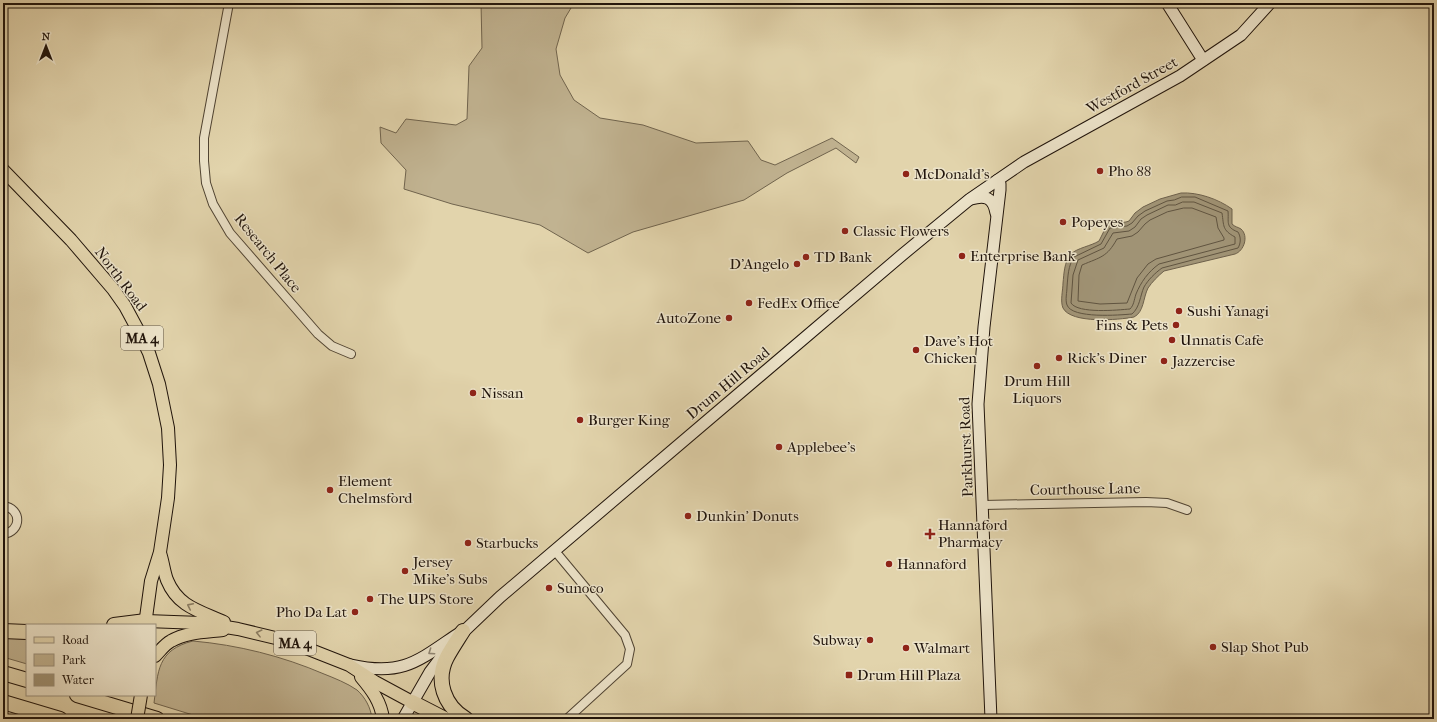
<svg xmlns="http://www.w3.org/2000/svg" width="1437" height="722" font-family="'IM FELL French Canon',serif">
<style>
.green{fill:#c1b391;stroke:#70644e}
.water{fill:#a09375;stroke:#6d604b}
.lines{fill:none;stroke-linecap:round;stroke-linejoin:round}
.shore{stroke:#605440;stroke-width:1}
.street-casing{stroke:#504433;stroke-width:10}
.secondary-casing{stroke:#20140b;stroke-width:13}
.primary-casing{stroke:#20140b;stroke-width:14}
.highway-casing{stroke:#20140b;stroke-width:16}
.street{stroke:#ece3c9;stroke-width:8}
.secondary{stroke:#ece3c9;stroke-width:11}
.primary{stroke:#e2d4ac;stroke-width:12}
.highway{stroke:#e2d4ac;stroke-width:14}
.primary-bridge-casing{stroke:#20140b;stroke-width:14;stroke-linecap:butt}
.primary-bridge{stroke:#e2d4ac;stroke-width:12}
.oneway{stroke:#8b7e64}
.oneway2{stroke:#908674}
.poi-dot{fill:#8f2418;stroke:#ece3c9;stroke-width:1.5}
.labels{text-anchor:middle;stroke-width:3;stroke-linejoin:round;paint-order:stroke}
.shield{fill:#ece3c9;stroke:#5d5244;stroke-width:1}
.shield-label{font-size:14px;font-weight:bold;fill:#20140b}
.street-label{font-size:15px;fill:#20140b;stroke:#ece3c9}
.poi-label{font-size:15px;fill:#20140b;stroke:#ece3c9;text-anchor:start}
</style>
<rect width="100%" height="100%" fill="#e2d4ac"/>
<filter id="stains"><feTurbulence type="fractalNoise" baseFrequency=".005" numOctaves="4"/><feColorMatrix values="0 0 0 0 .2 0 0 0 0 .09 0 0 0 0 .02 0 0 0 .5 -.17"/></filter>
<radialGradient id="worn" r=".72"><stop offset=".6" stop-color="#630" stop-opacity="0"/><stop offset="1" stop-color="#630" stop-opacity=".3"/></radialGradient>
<g class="green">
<path d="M481,3H574L565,18L556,49L560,75L574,100L600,118L643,125L696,143L748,141L761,160L775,165L832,138L859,157L856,163L836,148L787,173L744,200L633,232L588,253L540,225L452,204L404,189L406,170L381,143L380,127L396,133L406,119L456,125L467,119L469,66L482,48Z"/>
<path d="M3,638L27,639V664L3,657Z"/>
<path d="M193,641C238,645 282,656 324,674C334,678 347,683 357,690C365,697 371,708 372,719H206L154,703C158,671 157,650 193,641Z"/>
</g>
<path class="water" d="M1181,193C1198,192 1218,199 1232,209V224C1235,227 1238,227 1241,229C1249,236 1244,251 1235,254L1164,271C1158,276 1152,282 1148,288C1143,298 1144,312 1134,317C1119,320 1071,324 1063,308C1060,301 1063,290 1063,283C1064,274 1064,262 1071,254C1077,248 1091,246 1099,241L1105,229L1109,224L1126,222L1129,221L1135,213L1143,207L1160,199Z"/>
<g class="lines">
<g class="shore">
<path d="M1182,197H1195L1228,211C1229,222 1225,227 1238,232C1241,237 1241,243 1238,248L1162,268C1155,273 1148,280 1144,287C1140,296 1140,307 1132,314C1120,315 1072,319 1067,305C1065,300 1067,292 1067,287C1068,276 1068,266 1074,257L1101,244L1110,228L1127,226L1132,223L1138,216L1145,211L1167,201L1174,200Z"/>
<path d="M1183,202H1194L1222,213C1224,226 1222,230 1235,237V244L1159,264C1148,272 1141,282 1136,294C1134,300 1134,305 1130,309C1118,310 1078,314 1071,303L1073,275L1078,260L1104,248L1113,233L1129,231L1135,227L1141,219L1147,215L1168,205H1175Z"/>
<path d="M1184,208H1192L1216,217L1218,228L1224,238V240L1156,259L1148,264L1137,278L1127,303L1100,304L1078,301L1079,275L1082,265C1101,257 1107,257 1117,239L1132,236L1138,232L1145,224L1150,220L1167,212Z"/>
</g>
<g class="street-casing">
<g id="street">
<path d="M229,3L204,138V161L206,183L213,204L230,233L318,334L332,346L351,354"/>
<path d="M983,505L1146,502L1167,503L1187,510"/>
<path d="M3,506C22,508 22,532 3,534"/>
<path d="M555,551L625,635L630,649L627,664L568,718L569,719"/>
</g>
</g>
<g class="secondary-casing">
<g id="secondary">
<path d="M1167,3L1203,60"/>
<path d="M971,199C985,195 993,197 996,213"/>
<path d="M458,637L500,597L902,255L970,199L1024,162L1180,76L1241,35L1270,3"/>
<path d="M351,665C404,677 419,660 461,632"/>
<path d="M403,719L430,672L445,652"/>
<path d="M991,719L978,404L984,327L1000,190V184L998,180"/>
</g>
</g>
<g class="primary-casing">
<g id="primary">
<path d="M3,170L71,240L113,289L125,306L139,332L149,353L159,384L168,428L170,465L168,498L160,552L151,581L145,625"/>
<path d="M160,553C163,562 164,572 167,580C178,607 200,611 224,622"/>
<path d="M146,621L201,623L238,629L288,641L349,665L375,682L412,702"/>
<path d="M155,656C160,651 165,644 171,641C186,632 206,632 223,630"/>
<path d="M361,677C372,690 381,702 383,719"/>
</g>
</g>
<g class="highway-casing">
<g id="highway">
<path d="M114,625L146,621"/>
<path d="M3,631L27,632"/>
<path d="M463,631C458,639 452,648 447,657C435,680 444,706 466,719"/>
<path d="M3,673L27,680"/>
<path d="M77,695L157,719"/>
<path d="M3,702L60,719"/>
<path d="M412,702L445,719"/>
</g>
</g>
<use href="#street" class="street"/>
<use href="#secondary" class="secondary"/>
<use href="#primary" class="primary"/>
<use href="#highway" class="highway"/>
<g class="primary-bridge-casing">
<path id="primary-bridge" d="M137,719L141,695"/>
</g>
<use href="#primary-bridge" class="primary-bridge"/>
</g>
<defs><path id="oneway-chevron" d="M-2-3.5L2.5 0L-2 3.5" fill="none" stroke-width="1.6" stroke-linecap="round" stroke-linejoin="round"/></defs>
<g class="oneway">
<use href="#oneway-chevron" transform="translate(190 606) rotate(-154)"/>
<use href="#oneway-chevron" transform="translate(259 633) rotate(-166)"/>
</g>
<use class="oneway2" href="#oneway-chevron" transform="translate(431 652) rotate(146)"/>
<g class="poi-dot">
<circle cx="1100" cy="171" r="4"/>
<circle cx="906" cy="174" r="4"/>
<circle cx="1063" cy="222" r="4"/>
<circle cx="845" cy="231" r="4"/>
<circle cx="962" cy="256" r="4"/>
<circle cx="806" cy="257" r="4"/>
<circle cx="797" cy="264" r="4"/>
<circle cx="749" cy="303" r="4"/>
<circle cx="1179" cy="311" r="4"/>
<circle cx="729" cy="318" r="4"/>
<circle cx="1176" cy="325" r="4"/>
<circle cx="1172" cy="340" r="4"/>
<circle cx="916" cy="350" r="4"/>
<circle cx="1059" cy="358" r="4"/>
<circle cx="1164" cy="361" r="4"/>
<circle cx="1037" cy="366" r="4"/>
<circle cx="473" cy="393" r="4"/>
<circle cx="580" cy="420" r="4"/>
<circle cx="779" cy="447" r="4"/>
<circle cx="330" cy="490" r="4"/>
<circle cx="688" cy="516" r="4"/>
<path d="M928 528h4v4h4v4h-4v4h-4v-4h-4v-4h4z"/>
<circle cx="468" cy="543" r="4"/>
<circle cx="889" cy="564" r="4"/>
<circle cx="405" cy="571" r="4"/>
<circle cx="549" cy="588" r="4"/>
<circle cx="370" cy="599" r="4"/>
<circle cx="355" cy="612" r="4"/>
<circle cx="870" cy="640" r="4"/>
<circle cx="1213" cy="647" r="4"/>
<circle cx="906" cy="648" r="4"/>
<rect x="845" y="671" width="8" height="8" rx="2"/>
</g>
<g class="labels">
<g class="shield">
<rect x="121" y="326" width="42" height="24" rx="3"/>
<rect x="274" y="631" width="42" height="24" rx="3"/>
</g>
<g class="shield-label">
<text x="142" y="343">MA 4</text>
<text x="295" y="648">MA 4</text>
</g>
<g class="street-label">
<text transform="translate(1132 85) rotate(-29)" y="5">Westford Street</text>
<text transform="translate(268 253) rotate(51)" y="5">Research Place</text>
<text transform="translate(121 279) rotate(53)" y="5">North Road</text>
<text transform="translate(728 383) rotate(-40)" y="5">Drum Hill Road</text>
<text transform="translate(966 447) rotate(-92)" y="5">Parkhurst Road</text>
<text transform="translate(1085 489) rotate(-1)" y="5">Courthouse Lane</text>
</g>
<g class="poi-label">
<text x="1108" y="176">Pho 88</text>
<text x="914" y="179">McDonald's</text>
<text x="1071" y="227">Popeyes</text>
<text x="853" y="236">Classic Flowers</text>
<text x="970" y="261">Enterprise Bank</text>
<text x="814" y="262">TD Bank</text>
<text x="789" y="269" text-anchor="end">D'Angelo</text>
<text x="757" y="308">FedEx Office</text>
<text x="1187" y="316">Sushi Yanagi</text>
<text x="721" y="323" text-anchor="end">AutoZone</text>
<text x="1168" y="330" text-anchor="end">Fins &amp; Pets</text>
<text x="1180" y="345">Unnatis Cafe</text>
<text x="924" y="346">Dave's Hot<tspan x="924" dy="17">Chicken</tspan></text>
<text x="1067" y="363">Rick's Diner</text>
<text x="1172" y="366">Jazzercise</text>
<text x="1037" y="386" text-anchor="middle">Drum Hill<tspan x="1037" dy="17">Liquors</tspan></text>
<text x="481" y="398">Nissan</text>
<text x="588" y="425">Burger King</text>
<text x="787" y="452">Applebee's</text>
<text x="338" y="486">Element<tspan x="338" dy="17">Chelmsford</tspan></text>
<text x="696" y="521">Dunkin' Donuts</text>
<text x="938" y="530">Hannaford<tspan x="938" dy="17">Pharmacy</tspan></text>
<text x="476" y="548">Starbucks</text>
<text x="413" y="567">Jersey<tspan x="413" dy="17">Mike's Subs</tspan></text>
<text x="897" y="569">Hannaford</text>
<text x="557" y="593">Sunoco</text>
<text x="378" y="604">The UPS Store</text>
<text x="347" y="617" text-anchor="end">Pho Da Lat</text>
<text x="862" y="645" text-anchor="end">Subway</text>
<text x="1221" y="652">Slap Shot Pub</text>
<text x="914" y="653">Walmart</text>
<text x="857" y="680">Drum Hill Plaza</text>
</g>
</g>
<rect width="1437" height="722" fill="none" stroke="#e2d4ac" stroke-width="16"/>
<rect x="4" y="4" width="1429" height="714" fill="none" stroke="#20140b" stroke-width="2"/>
<rect x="8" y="8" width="1421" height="706" fill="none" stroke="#20140b"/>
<rect x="26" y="624" width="130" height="72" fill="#ece3c9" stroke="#9a907d"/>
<rect x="34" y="637" width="20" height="6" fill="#e2d4ac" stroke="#9a907d"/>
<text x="62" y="644" font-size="12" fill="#20140b">Road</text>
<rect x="34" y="654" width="20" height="12" fill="#c1b391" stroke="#9a907d"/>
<text x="62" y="664" font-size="12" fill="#20140b">Park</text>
<rect x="34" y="674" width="20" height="12" fill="#a09375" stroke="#9a907d"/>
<text x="62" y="684" font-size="12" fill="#20140b">Water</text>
<g transform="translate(46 46)" stroke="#ece3c9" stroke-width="3" paint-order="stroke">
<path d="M0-3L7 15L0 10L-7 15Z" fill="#20140b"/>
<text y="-6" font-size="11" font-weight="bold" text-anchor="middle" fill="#20140b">N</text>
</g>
<rect width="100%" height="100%" filter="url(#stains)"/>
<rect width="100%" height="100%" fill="url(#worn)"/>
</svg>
